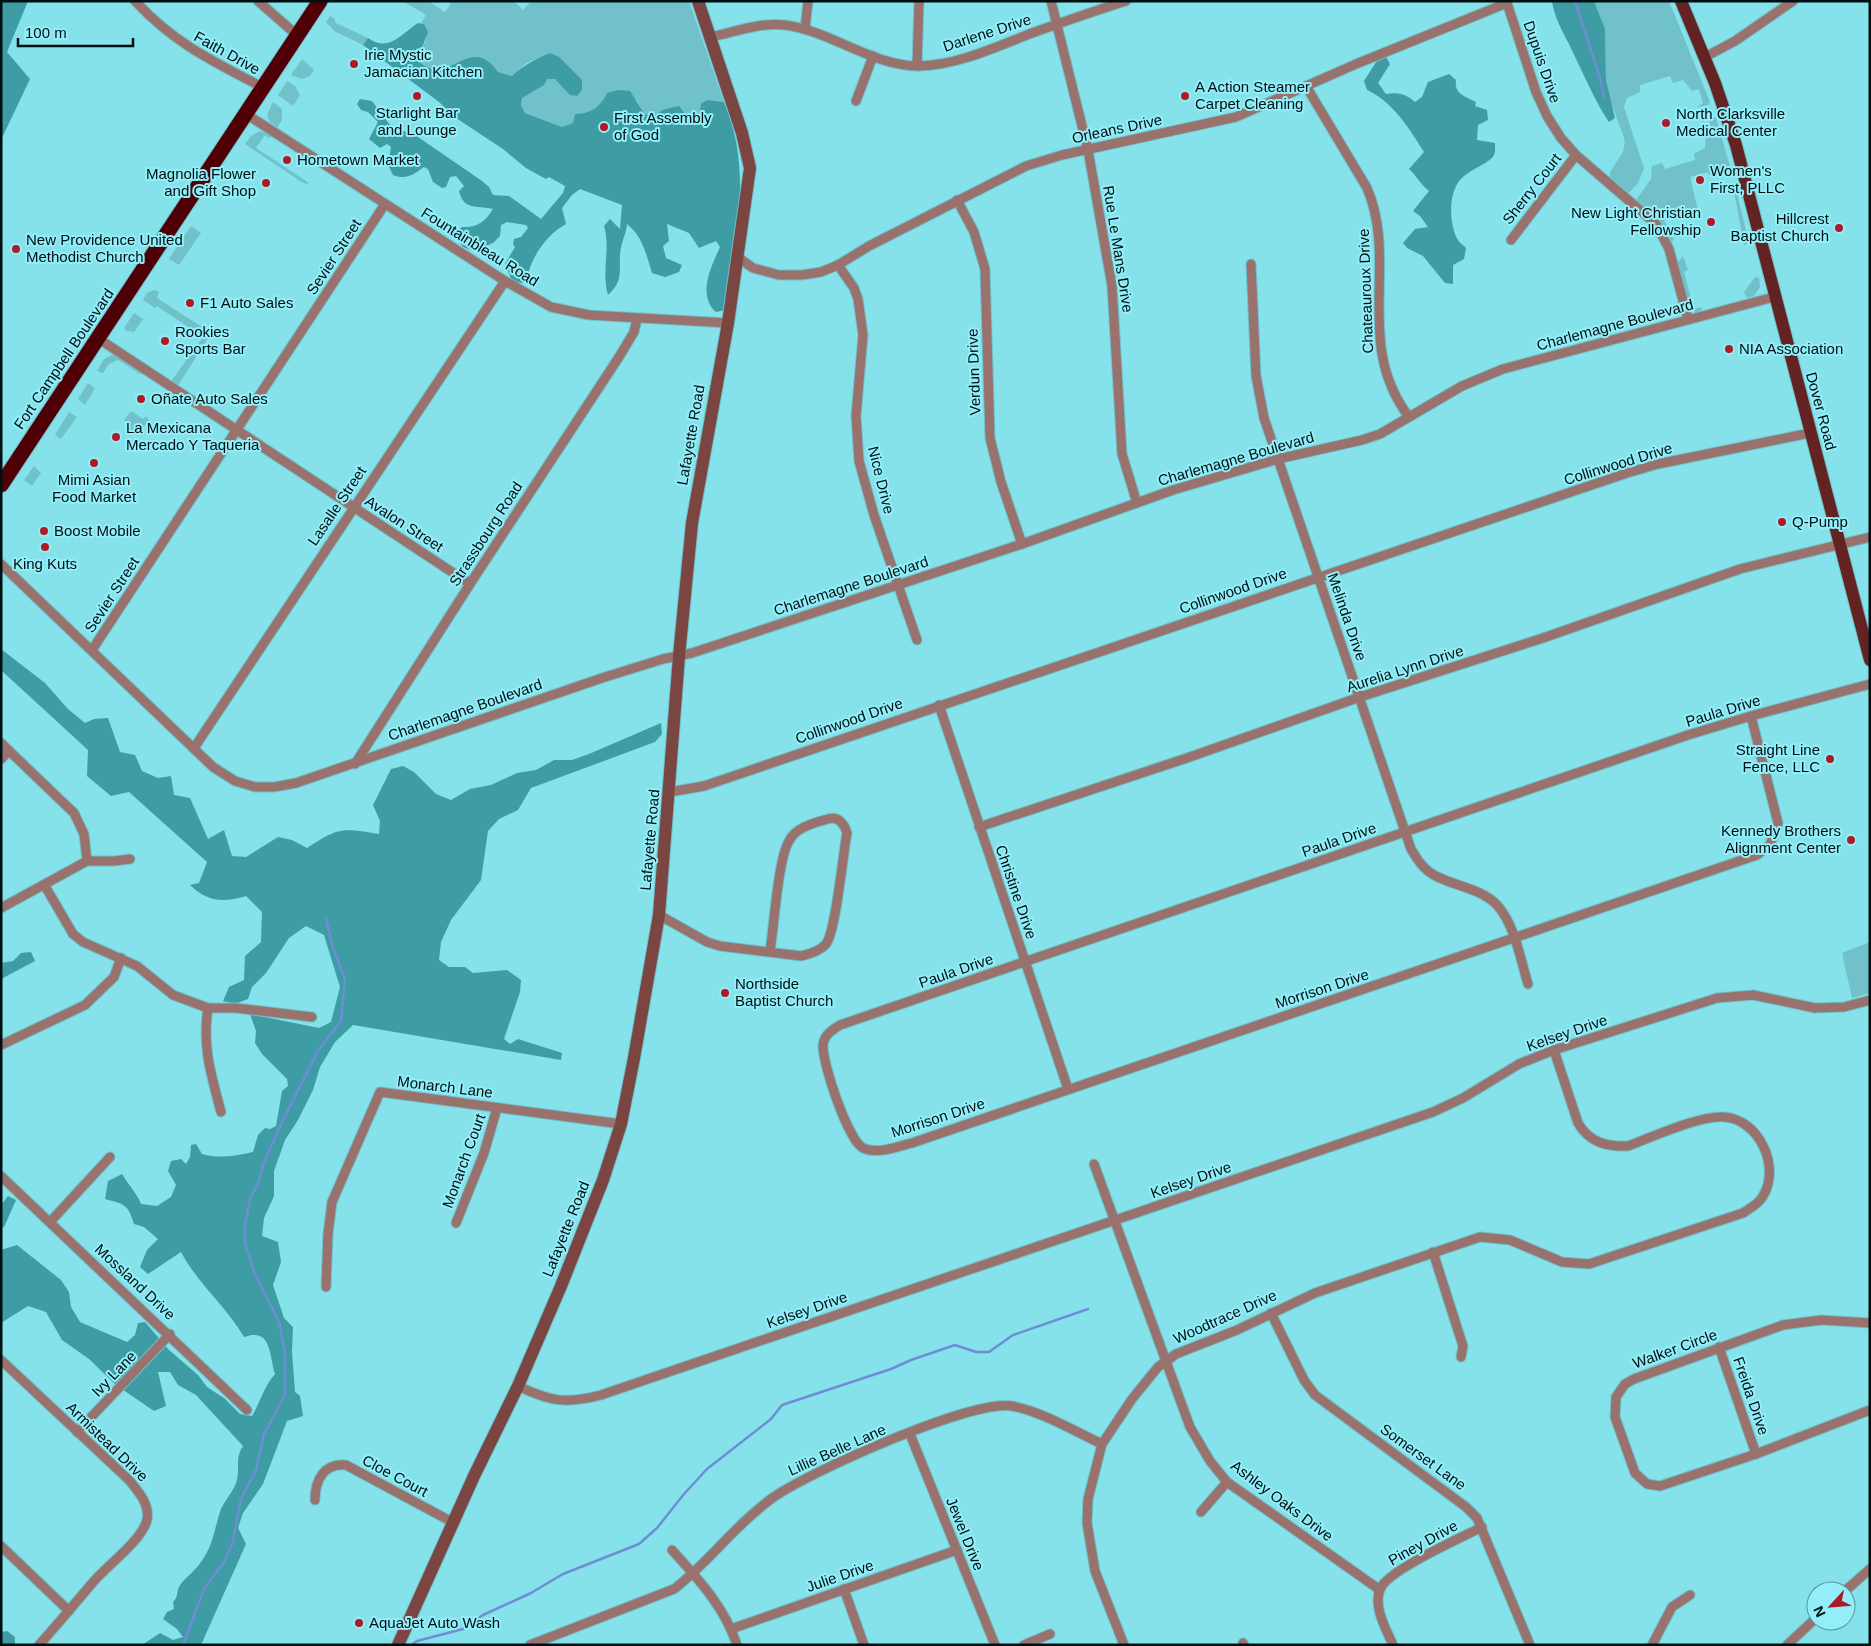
<svg xmlns="http://www.w3.org/2000/svg" width="1871" height="1646" font-family="Helvetica,sans-serif">
<style>
.green{fill:#70c1c9}
.forest{fill:#3e9ca5}
.lines{fill:none;stroke-linecap:round;stroke-linejoin:round}
.stream{stroke:#6d8ed4;stroke-width:2.5}
.street-casing{stroke:#70bfc7;stroke-width:11}
.secondary-casing{stroke:#70bfc7;stroke-width:14}
.primary-casing{stroke:#70bfc7;stroke-width:14}
.highway-casing{stroke:#70bfc7;stroke-width:17}
.street{stroke:#99726e;stroke-width:9}
.secondary{stroke:#7b4541;stroke-width:12}
.primary{stroke:#632322;stroke-width:12}
.highway{stroke:#4e0006;stroke-width:15}
.poi-dot{fill:#ad1a26;stroke:#92eef8;stroke-width:2}
.labels{text-anchor:middle;stroke-width:4;stroke-linejoin:round;paint-order:stroke}
.street-label{font-size:15px;fill:#000f11;stroke:#92eef8}
.poi-label{font-size:15px;fill:#000f11;stroke:#92eef8;text-anchor:start}
</style>
<rect width="100%" height="100%" fill="#85e1ea"/>
<g class="green">
<path d="M403,1H428L445,12L451,4L448,1H514L523,10L531,1H689L724,102L707,100L700,118L662,110L652,118L644,113L637,100L603,104L585,114H575L574,123L562,127L525,113L521,105L522,98L547,79H555L577,96L582,90V80L550,53L526,63L512,76L498,72C473,35 448,86 419,62V56L426,40L424,24L421,23L426,15Z"/>
<path d="M1594,1H1669L1710,102L1708,105L1697,107L1703,103L1699,89L1692,91L1683,80L1673,83L1670,76L1640,85V92L1627,98L1624,107L1644,168L1638,183L1629,193L1610,177V172L1623,152L1625,141L1610,99L1606,80L1605,29Z"/>
<path d="M330,16L334,18L336,23L368,38L363,45L334,31L326,22Z"/>
<path d="M302,59L314,70L310,76L302,79L291,75Z"/>
<path d="M287,81L295,86L300,95L293,106L278,95Z"/>
<path d="M273,102L282,109V120L277,128L270,122L267,115Z"/>
<path d="M1712,117L1716,118L1731,170L1729,171L1726,168L1709,175L1708,172L1690,177L1698,211L1664,220L1674,240L1670,242L1660,223L1636,200L1651,179L1652,166L1662,163L1665,169L1695,160L1694,154L1705,148L1706,136L1712,132L1709,120L1702,122L1701,120Z"/>
<path d="M260,131L274,136L269,138L265,135L256,148L309,183L306,184L300,181L245,144L251,136Z"/>
<path d="M1733,186H1735L1749,242L1744,245Z"/>
<path d="M191,226L201,233L179,265L169,259Z"/>
<path d="M1683,256L1688,270L1684,272L1694,309L1702,307L1701,312L1697,314C1685,304 1681,277 1678,262Z"/>
<path d="M1755,277L1759,278L1760,287L1754,296L1747,298L1744,292Z"/>
<path d="M154,290L159,292L157,298L205,329L210,335L177,387L172,380L203,337L157,306L155,308L143,300L147,293Z"/>
<path d="M134,313L143,319L134,332L127,331L124,328Z"/>
<path d="M112,355L119,356L147,375L140,374L118,360L109,364L103,373L97,371L104,359Z"/>
<path d="M88,383L95,388L85,405L78,399Z"/>
<path d="M131,411L143,419L146,416L149,420L139,432L128,429L130,424L124,420Z"/>
<path d="M69,412L77,417L61,439L55,435Z"/>
<path d="M34,466L41,473L32,486L24,480Z"/>
<path d="M1870,942V993L1852,998L1842,953Z"/>
</g>
<g class="forest">
<path d="M1,1H28L7,52L30,79L1,140Z"/>
<path d="M1552,1H1594L1605,29L1606,80L1615,118L1609,122C1595,101 1587,81 1576,59C1568,39 1555,23 1552,1Z"/>
<path d="M418,23L424,24L428,32L419,56V62C450,88 470,32 498,72L512,76C524,65 535,59 550,53L559,57L582,80V90L577,96L570,95L555,79H547L544,85L522,98L521,105L525,113L562,127L573,123L575,114C590,114 601,107 607,93L618,90L630,91L644,113L652,118L662,110L679,106L686,115L699,118L701,104L707,100L724,102C753,170 736,239 725,310L716,312C697,295 711,267 720,247L716,241L699,248L689,233L667,224L669,241L663,246L666,258L682,265L679,272L665,277L652,273C646,254 643,237 627,224C626,233 623,239 621,247C617,268 626,279 608,295C601,272 611,248 604,226L610,219L620,229L622,205L580,189L572,195L562,208L566,224C547,234 530,258 527,280L522,283L512,281L505,264L515,247L513,244L514,239L521,237L528,228L526,225L507,222L501,225L500,236L493,243L474,251L463,247L454,233L462,227C477,228 485,222 493,209C476,205 464,211 459,191L464,186L456,176L450,177L446,187L442,188L433,182L428,169L424,167C413,175 406,180 393,175L388,165L391,147L387,144L380,148L369,139L378,122L368,112L361,110L357,104L360,99L372,101L390,125L418,137L482,181L489,187L493,195L509,196L541,219L563,193L565,186L549,177L546,179L526,168L503,149L456,118L439,102L363,45L368,38C389,53 401,34 418,23Z"/>
<path d="M1385,55L1390,64L1378,83L1386,94C1398,92 1406,94 1415,102L1422,97L1428,82L1449,74L1456,80C1454,94 1465,96 1476,102L1475,106L1487,110L1488,120L1478,125L1477,140L1495,143C1495,148 1496,154 1492,158C1483,166 1469,170 1460,180C1448,194 1449,225 1458,240C1459,243 1464,245 1466,248L1464,259L1453,265V284L1445,283L1423,256L1407,248L1403,243L1415,229L1428,227L1420,216L1413,211L1429,191C1419,183 1417,176 1409,169L1424,152C1410,129 1392,101 1367,90L1364,81L1378,59Z"/>
<path d="M1,649L45,683L68,709L85,723L94,719L108,718L120,752L135,755L142,771L158,778L171,776L174,795L190,798L208,839L224,830L232,856L246,857L278,837L292,840L307,848C339,827 342,828 379,834L380,821L373,805L391,769L403,766L414,772L436,794L451,800L470,789L491,785L517,773L536,770L554,760H572L589,754L661,723L662,734L655,742L531,788L518,810L499,819L488,831L481,880L451,920L441,942L439,960L449,967H465L473,973L507,970L521,980L520,992L504,1039L510,1044L518,1039L562,1053L561,1060L353,1025L335,1042L320,1067L313,1090L298,1120L285,1140L274,1171V1196L264,1218L262,1236L278,1242L281,1262L273,1285L284,1318L293,1327L292,1352L295,1392L300,1396L303,1416L287,1421L263,1484L243,1513L238,1528L246,1544L201,1645H142L160,1633L173,1640L183,1637L177,1629L163,1619L167,1612L174,1609L173,1602C179,1596 176,1591 180,1585C186,1577 195,1571 201,1562C214,1544 214,1529 221,1509C225,1500 233,1492 236,1483C241,1469 234,1460 243,1446L196,1395L178,1385L170,1372H158L166,1406L154,1411L116,1385L89,1359L62,1340L46,1312L28,1306L1,1323V1250L17,1245L61,1280L69,1292L71,1307L80,1322L127,1342L135,1335L138,1323L145,1322L169,1350L198,1375L207,1387L224,1398L240,1414L252,1416C261,1401 263,1388 275,1374C269,1355 272,1327 244,1337C226,1306 198,1284 181,1252L148,1274L140,1267L147,1250L158,1239L144,1227L134,1224C128,1204 124,1204 105,1199L108,1181L122,1174C128,1184 138,1195 141,1204L157,1206L171,1197L176,1185L168,1171L171,1161L181,1159L186,1164L190,1157L191,1145L196,1144L202,1154C220,1159 235,1156 253,1152L258,1135L265,1128L270,1129L276,1126L282,1091L288,1086L287,1079L262,1054L255,1043L256,1031L250,1014L319,1028L331,1022L340,987L324,935L306,926L289,938L266,973L252,987L248,999L235,1004L223,1001L229,987L244,980L245,956L261,942L262,912L246,896C223,903 208,902 190,885L199,883L207,862L129,792L111,796L87,776L88,750L2,671Z"/>
<path d="M31,952L35,961L3,978L1,982V963L13,961L21,953Z"/>
<path d="M8,1196L16,1200L4,1227L1,1228V1205Z"/>
<path d="M7,1631L15,1637V1645H1V1632Z"/>
</g>
<g class="lines">
<g class="stream">
<path d="M1575,1L1600,78L1604,97"/>
<path d="M183,1645L204,1589L224,1562L232,1545L241,1499L256,1470L264,1434L285,1395V1352L279,1322L254,1272L245,1243V1226L250,1199L259,1181L264,1162L285,1116L318,1051L341,1021L345,979L333,948L326,918"/>
<path d="M412,1645L417,1641L463,1629L483,1615L531,1593L563,1574L639,1544L657,1528L684,1494L707,1469L771,1419L782,1405L891,1369L911,1360L955,1345L976,1352H989L1013,1335L1088,1309"/>
</g>
<g class="street-casing">
<g id="street">
<path d="M135,1C174,43 212,61 262,87"/>
<path d="M258,1L298,36"/>
<path d="M1051,1L1088,150L1112,286L1122,454L1137,503"/>
<path d="M805,29L808,1"/>
<path d="M710,37C735,32 760,22 785,25C831,31 872,66 919,66C958,65 996,47 1032,33C1063,22 1094,11 1126,1"/>
<path d="M1705,57L1735,41L1793,1"/>
<path d="M917,66L919,1"/>
<path d="M1306,86L1367,188C1399,263 1353,343 1409,417"/>
<path d="M856,101L873,56"/>
<path d="M246,114L505,281L551,307L589,315L728,323"/>
<path d="M957,200L974,232L985,269L990,438L1001,482L1022,544"/>
<path d="M1511,240L1576,155"/>
<path d="M739,258L753,268L779,275H802L821,272L838,265L869,246L1026,166L1062,155L1236,117L1356,64L1507,3L1536,92L1547,116L1561,138L1576,155L1656,224L1669,249L1688,319"/>
<path d="M1251,264L1256,376L1264,418L1411,849C1417,859 1423,869 1434,875C1453,886 1481,888 1497,905C1515,925 1520,958 1528,984"/>
<path d="M838,265L854,288L858,299L863,335L856,416L859,461L874,515L917,640"/>
<path d="M99,339L470,584"/>
<path d="M1,564L213,767L235,781L255,787H274L296,783L602,678L663,659L692,653L1022,544L1173,490L1278,459L1362,440L1380,434L1462,386L1503,369L1774,297"/>
<path d="M92,650L385,204"/>
<path d="M939,705L1068,1089"/>
<path d="M1751,716L1778,823L1770,845L1757,855L912,1143C899,1146 877,1155 863,1148C848,1140 822,1063 823,1045C824,1035 832,1030 840,1025L1688,735L1751,716L1870,684"/>
<path d="M1,743L74,813L84,834L87,861"/>
<path d="M194,748L505,281"/>
<path d="M1,759L9,751"/>
<path d="M355,764L470,584L619,357L634,332L637,319"/>
<path d="M670,792L704,786L1627,473L1658,464L1810,433"/>
<path d="M979,827L1187,758L1360,697L1543,638L1740,569L1870,537"/>
<path d="M87,861H114L130,859"/>
<path d="M45,886L73,934L83,942L137,966L173,995L208,1008H236L312,1017"/>
<path d="M1,908L87,861"/>
<path d="M659,915L707,942L720,946L801,956C810,954 820,951 826,944C836,931 843,853 847,833C844,823 838,816 828,819C814,823 796,827 789,841C778,859 774,927 770,951"/>
<path d="M208,1008C202,1047 211,1074 221,1112"/>
<path d="M1,1045L85,1005L114,977L121,958"/>
<path d="M1094,1164L1190,1427L1210,1461L1227,1482L1380,1590"/>
<path d="M1,1176L247,1410"/>
<path d="M50,1222L110,1157"/>
<path d="M456,1223L484,1153L497,1108"/>
<path d="M1433,1252L1463,1346L1461,1357"/>
<path d="M326,1287L328,1234L332,1202L380,1092L621,1124"/>
<path d="M1271,1313L1304,1380L1315,1395L1466,1507L1477,1518L1530,1645"/>
<path d="M1870,1323L1821,1320L1783,1325L1634,1379L1625,1384L1616,1397L1615,1417L1635,1473L1647,1484L1660,1486L1756,1454L1870,1410"/>
<path d="M1719,1347L1756,1454"/>
<path d="M1,1360L129,1480C138,1491 150,1504 147,1520C142,1540 108,1565 94,1581C76,1602 58,1624 39,1645"/>
<path d="M518,1386C551,1402 567,1404 601,1395L1433,1112L1463,1098L1519,1064L1554,1050L1717,998L1753,995L1815,1008L1844,1007L1870,1000"/>
<path d="M77,1432L170,1334"/>
<path d="M910,1434L995,1645"/>
<path d="M315,1500C315,1480 324,1463 346,1465L454,1523"/>
<path d="M1201,1512L1227,1482"/>
<path d="M1,1546L69,1611"/>
<path d="M672,1550C699,1580 724,1606 737,1645"/>
<path d="M844,1589L864,1645"/>
<path d="M1845,1591L1870,1569"/>
<path d="M731,1629L957,1550"/>
<path d="M1243,1643L1244,1645"/>
<path d="M530,1645L674,1589C709,1562 735,1525 771,1499C806,1473 972,1399 1012,1406C1043,1412 1074,1431 1102,1444"/>
<path d="M1024,1645L1050,1634"/>
<path d="M1124,1645L1095,1571L1087,1523L1088,1499L1102,1444L1132,1399L1158,1367L1176,1354L1237,1330L1315,1293L1480,1237L1510,1240L1562,1262L1589,1264L1743,1213C1750,1208 1759,1204 1763,1196C1781,1167 1759,1119 1724,1117C1701,1115 1652,1137 1628,1146C1606,1147 1589,1142 1578,1123L1554,1050"/>
<path d="M1393,1645C1386,1629 1373,1607 1380,1589C1388,1570 1461,1538 1482,1527"/>
<path d="M1652,1645L1672,1607L1690,1595"/>
<path d="M1787,1645L1816,1618"/>
</g>
</g>
<g class="secondary-casing">
<path id="secondary" d="M398,1645L474,1476L518,1386L561,1286L603,1180L621,1124L634,1058L659,915L679,656L692,523L728,323L750,168L742,133L698,1"/>
</g>
<g class="primary-casing">
<path id="primary" d="M1681,1L1715,83L1736,145L1870,660"/>
</g>
<g class="highway-casing">
<path id="highway" d="M1,485L320,1"/>
</g>
<use href="#street" class="street"/>
<use href="#secondary" class="secondary"/>
<use href="#primary" class="primary"/>
<use href="#highway" class="highway"/>
</g>
<g class="poi-dot">
<circle cx="354" cy="64" r="5"/>
<circle cx="417" cy="96" r="5"/>
<circle cx="1185" cy="96" r="5"/>
<circle cx="1666" cy="123" r="5"/>
<circle cx="604" cy="127" r="5"/>
<circle cx="287" cy="160" r="5"/>
<circle cx="1700" cy="180" r="5"/>
<circle cx="266" cy="183" r="5"/>
<circle cx="1711" cy="222" r="5"/>
<circle cx="1839" cy="228" r="5"/>
<circle cx="16" cy="249" r="5"/>
<circle cx="190" cy="303" r="5"/>
<circle cx="165" cy="341" r="5"/>
<circle cx="1729" cy="349" r="5"/>
<circle cx="141" cy="399" r="5"/>
<circle cx="116" cy="437" r="5"/>
<circle cx="94" cy="463" r="5"/>
<circle cx="1782" cy="522" r="5"/>
<circle cx="44" cy="531" r="5"/>
<circle cx="45" cy="547" r="5"/>
<circle cx="1830" cy="759" r="5"/>
<circle cx="1851" cy="840" r="5"/>
<circle cx="725" cy="993" r="5"/>
<circle cx="359" cy="1623" r="5"/>
</g>
<g class="labels">
<g class="street-label">
<text transform="translate(987 33) rotate(-18)" y="5">Darlene Drive</text>
<text transform="translate(227 53) rotate(29)" y="5">Faith Drive</text>
<text transform="translate(1542 62) rotate(71)" y="5">Dupuis Drive</text>
<text transform="translate(1117 129) rotate(-12)" y="5">Orleans Drive</text>
<text transform="translate(1532 189) rotate(-52)" y="5">Sherry Court</text>
<text transform="translate(480 247) rotate(32)" y="5">Fountainbleau Road</text>
<text transform="translate(1118 249) rotate(81)" y="5">Rue Le Mans Drive</text>
<text transform="translate(334 257) rotate(-57)" y="5">Sevier Street</text>
<text transform="translate(1366 291) rotate(-92)" y="5">Chateauroux Drive</text>
<text transform="translate(1615 325) rotate(-15)" y="5">Charlemagne Boulevard</text>
<text transform="translate(64 359) rotate(-56)" y="5">Fort Campbell Boulevard</text>
<text transform="translate(974 372) rotate(-92)" y="5">Verdun Drive</text>
<text transform="translate(1821 411) rotate(75)" y="5">Dover Road</text>
<text transform="translate(691 435) rotate(-80)" y="5">Lafayette Road</text>
<text transform="translate(1236 459) rotate(-16)" y="5">Charlemagne Boulevard</text>
<text transform="translate(1618 464) rotate(-17)" y="5">Collinwood Drive</text>
<text transform="translate(881 480) rotate(76)" y="5">Nice Drive</text>
<text transform="translate(337 506) rotate(-56)" y="5">Lasalle Street</text>
<text transform="translate(404 524) rotate(33)" y="5">Avalon Street</text>
<text transform="translate(486 534) rotate(-57)" y="5">Strassbourg Road</text>
<text transform="translate(851 586) rotate(-18)" y="5">Charlemagne Boulevard</text>
<text transform="translate(1233 591) rotate(-19)" y="5">Collinwood Drive</text>
<text transform="translate(112 595) rotate(-57)" y="5">Sevier Street</text>
<text transform="translate(1347 617) rotate(71)" y="5">Melinda Drive</text>
<text transform="translate(1405 669) rotate(-18)" y="5">Aurelia Lynn Drive</text>
<text transform="translate(465 710) rotate(-19)" y="5">Charlemagne Boulevard</text>
<text transform="translate(1723 711) rotate(-17)" y="5">Paula Drive</text>
<text transform="translate(849 721) rotate(-19)" y="5">Collinwood Drive</text>
<text transform="translate(650 840) rotate(-85)" y="5">Lafayette Road</text>
<text transform="translate(1339 840) rotate(-19)" y="5">Paula Drive</text>
<text transform="translate(1016 892) rotate(71)" y="5">Christine Drive</text>
<text transform="translate(956 971) rotate(-19)" y="5">Paula Drive</text>
<text transform="translate(1322 989) rotate(-18)" y="5">Morrison Drive</text>
<text transform="translate(1567 1033) rotate(-19)" y="5">Kelsey Drive</text>
<text transform="translate(445 1087) rotate(7)" y="5">Monarch Lane</text>
<text transform="translate(938 1118) rotate(-18)" y="5">Morrison Drive</text>
<text transform="translate(464 1161) rotate(-70)" y="5">Monarch Court</text>
<text transform="translate(1191 1180) rotate(-19)" y="5">Kelsey Drive</text>
<text transform="translate(566 1229) rotate(-68)" y="5">Lafayette Road</text>
<text transform="translate(135 1282) rotate(43)" y="5">Mossland Drive</text>
<text transform="translate(807 1310) rotate(-19)" y="5">Kelsey Drive</text>
<text transform="translate(1225 1317) rotate(-24)" y="5">Woodtrace Drive</text>
<text transform="translate(1675 1349) rotate(-20)" y="5">Walker Circle</text>
<text transform="translate(114 1374) rotate(-46)" y="5">Ivy Lane</text>
<text transform="translate(1751 1396) rotate(71)" y="5">Freida Drive</text>
<text transform="translate(107 1442) rotate(44)" y="5">Armistead Drive</text>
<text transform="translate(837 1450) rotate(-24)" y="5">Lillie Belle Lane</text>
<text transform="translate(1423 1457) rotate(36)" y="5">Somerset Lane</text>
<text transform="translate(395 1476) rotate(28)" y="5">Cloe Court</text>
<text transform="translate(1282 1501) rotate(37)" y="5">Ashley Oaks Drive</text>
<text transform="translate(965 1534) rotate(68)" y="5">Jewel Drive</text>
<text transform="translate(1423 1543) rotate(-29)" y="5">Piney Drive</text>
<text transform="translate(840 1576) rotate(-19)" y="5">Julie Drive</text>
</g>
<g class="poi-label">
<text x="364" y="60">Irie Mystic<tspan x="364" dy="17">Jamacian Kitchen</tspan></text>
<text x="1195" y="92">A Action Steamer<tspan x="1195" dy="17">Carpet Cleaning</tspan></text>
<text x="417" y="118" text-anchor="middle">Starlight Bar<tspan x="417" dy="17">and Lounge</tspan></text>
<text x="1676" y="119">North Clarksville<tspan x="1676" dy="17">Medical Center</tspan></text>
<text x="614" y="123">First Assembly<tspan x="614" dy="17">of God</tspan></text>
<text x="297" y="165">Hometown Market</text>
<text x="1710" y="176">Women's<tspan x="1710" dy="17">First, PLLC</tspan></text>
<text x="256" y="179" text-anchor="end">Magnolia Flower<tspan x="256" dy="17">and Gift Shop</tspan></text>
<text x="1701" y="218" text-anchor="end">New Light Christian<tspan x="1701" dy="17">Fellowship</tspan></text>
<text x="1829" y="224" text-anchor="end">Hillcrest<tspan x="1829" dy="17">Baptist Church</tspan></text>
<text x="26" y="245">New Providence United<tspan x="26" dy="17">Methodist Church</tspan></text>
<text x="200" y="308">F1 Auto Sales</text>
<text x="175" y="337">Rookies<tspan x="175" dy="17">Sports Bar</tspan></text>
<text x="1739" y="354">NIA Association</text>
<text x="151" y="404">Oñate Auto Sales</text>
<text x="126" y="433">La Mexicana<tspan x="126" dy="17">Mercado Y Taqueria</tspan></text>
<text x="94" y="485" text-anchor="middle">Mimi Asian<tspan x="94" dy="17">Food Market</tspan></text>
<text x="1792" y="527">Q-Pump</text>
<text x="54" y="536">Boost Mobile</text>
<text x="45" y="569" text-anchor="middle">King Kuts</text>
<text x="1820" y="755" text-anchor="end">Straight Line<tspan x="1820" dy="17">Fence, LLC</tspan></text>
<text x="1841" y="836" text-anchor="end">Kennedy Brothers<tspan x="1841" dy="17">Alignment Center</tspan></text>
<text x="735" y="989">Northside<tspan x="735" dy="17">Baptist Church</tspan></text>
<text x="369" y="1628">AquaJet Auto Wash</text>
</g>
</g>
<rect width="1871" height="1646" fill="none" stroke="#000f11" stroke-width="5"/>
<g transform="translate(1831 1606) rotate(244)"><circle r="24" fill="#92eef8" stroke="#58959c"/>
<path d="M0-4L9 19L0 12L-9 19Z" fill="#ad1a26"/>
<text y="-8" font-size="14" font-weight="bold" text-anchor="middle" fill="#000f11">N</text>
</g>
<path d="M18 38v8h115v-8" fill="none" stroke="#000f11" stroke-width="2.5"/>
<text x="25" y="38" font-size="15" fill="#000f11" stroke="#92eef8" stroke-width="4" paint-order="stroke">100 m</text>
</svg>
